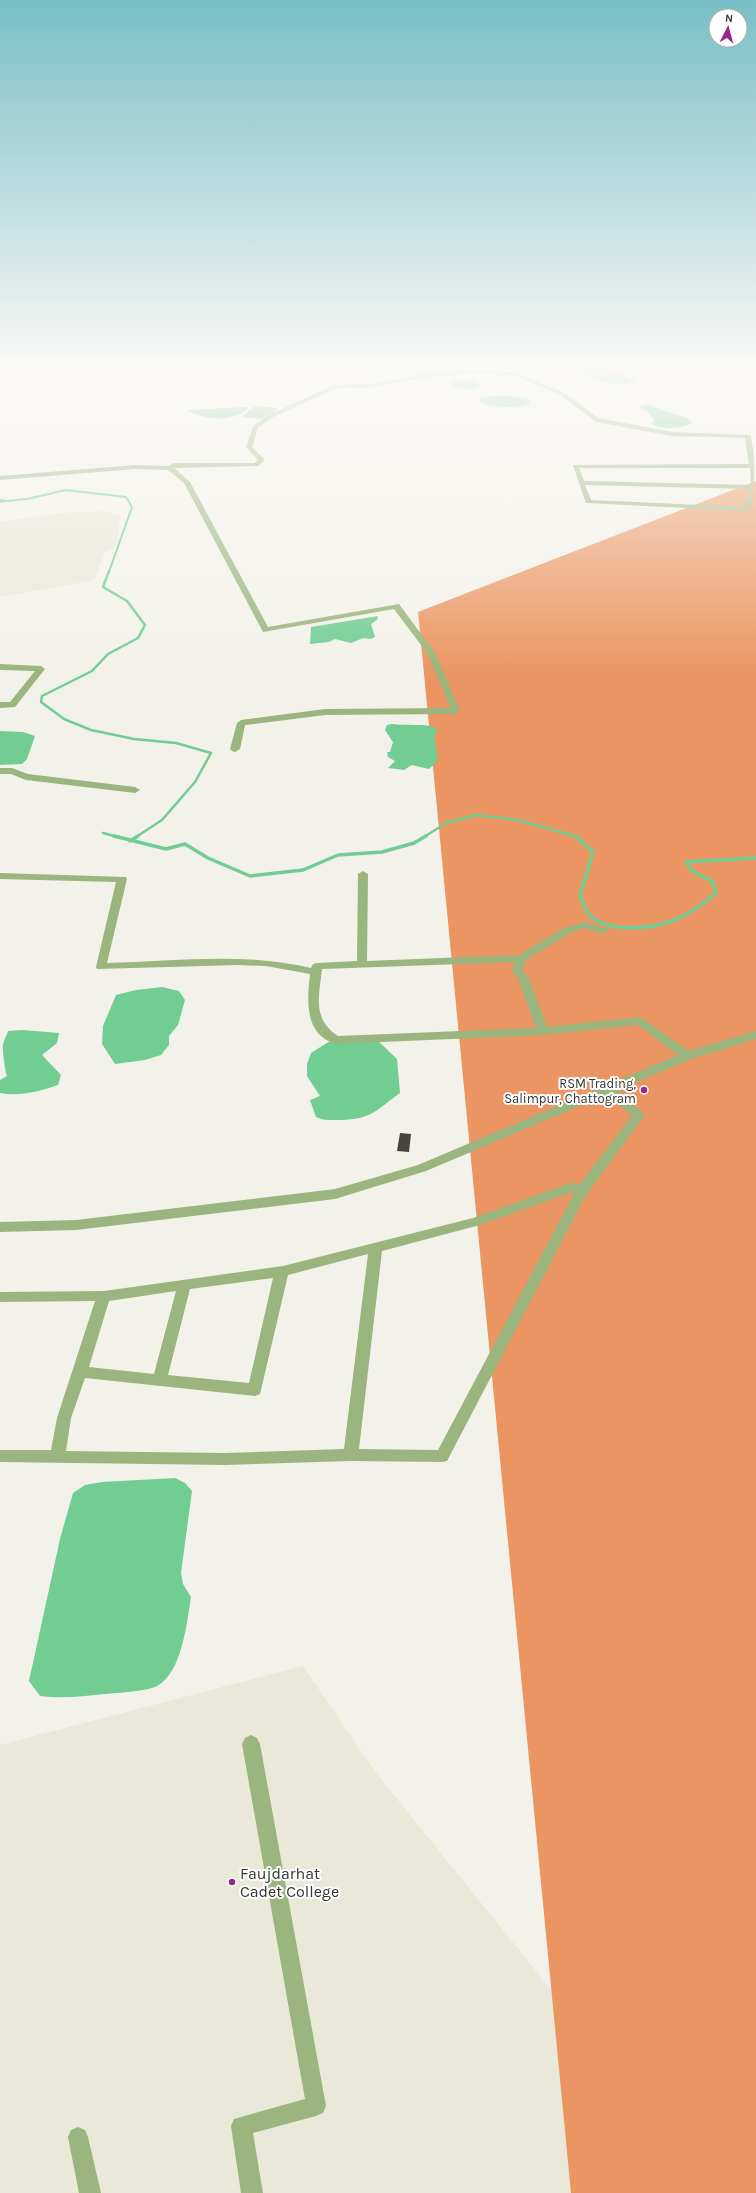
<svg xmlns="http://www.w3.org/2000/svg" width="756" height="2193" font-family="Karla,sans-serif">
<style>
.built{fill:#e9e8d9}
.forest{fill:#eb9662}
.water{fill:#71cd92}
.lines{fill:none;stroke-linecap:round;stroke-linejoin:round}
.stream-far2{stroke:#71cd92;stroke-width:2}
.stream-far1{stroke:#71cd92;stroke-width:2.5}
.stream{stroke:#71cd92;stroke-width:3.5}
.canal{fill:#71cd92;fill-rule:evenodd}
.building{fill:#47433e}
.street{fill:#9ab57d;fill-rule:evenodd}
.poi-dot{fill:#982888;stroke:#fff;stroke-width:1.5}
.labels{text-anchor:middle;stroke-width:4;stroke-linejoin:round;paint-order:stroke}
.poi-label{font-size:13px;fill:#333330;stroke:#fff;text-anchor:end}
.near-poi-label{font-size:16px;fill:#333330;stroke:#fff;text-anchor:start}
</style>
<rect width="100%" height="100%" fill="#f3f2ea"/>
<g class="built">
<path d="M101,511L120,515L118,541L113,549L104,553L95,580L0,597V522L60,513Z"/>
<path d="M303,1666L376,1773L553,1992L712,2193H0V1745Z"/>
</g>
<path class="forest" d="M756,481V2193H571L418,612Z"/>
<g class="water">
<path d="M573,366H603L637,381C610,391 595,379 573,366Z"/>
<path d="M453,380H475L480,384L479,387C469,391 457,390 449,383Z"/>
<path d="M503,395L527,398L530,401L527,405C517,408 488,408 479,401L481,398Z"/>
<path d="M647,404L689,419L692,423C681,429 663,430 652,424L654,419L648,412L638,407Z"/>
<path d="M255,406L277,408V410L262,419L242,417Z"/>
<path d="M245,407L248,408C236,422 202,421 188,410Z"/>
<path d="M378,616L377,620L371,624L375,637L371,639L363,638L351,643L335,639L329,642L310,644L311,627Z"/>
<path d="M392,724C407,726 425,723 437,728C436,732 434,738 435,742C436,755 443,758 429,769L412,765L404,770L388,768L395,761L388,757L387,752H390L393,742L385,730L387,725Z"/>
<path d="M0,731L23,732L35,736L27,759L22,764L0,765Z"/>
<path d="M162,987L179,991L185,1000L178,1025L169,1036V1045L161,1055L145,1060L115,1064L102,1044L103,1026L116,995L136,990Z"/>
<path d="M22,1030L59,1033L57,1043L42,1055L61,1075L58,1085C40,1091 20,1097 0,1093V1080L7,1076C5,1071 2,1048 3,1044C4,1040 7,1035 8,1031Z"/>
<path d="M330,1041H378L397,1059L400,1093C375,1111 372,1119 340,1120C330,1120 324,1121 316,1117L310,1100L320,1096L307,1076V1064L311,1053Z"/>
<path d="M175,1478L185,1483L192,1491L181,1573L183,1584L191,1597C187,1622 182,1673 157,1686C148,1691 118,1693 106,1694C83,1696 62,1699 40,1696L29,1681L60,1539L73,1493L85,1485L102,1482Z"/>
</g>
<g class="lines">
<path class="stream-far2" d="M8,501L27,499L66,490L126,497L132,507L109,572"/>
<g class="stream-far1">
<path d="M109,571L103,587L127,601L145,625L138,638L108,654L92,671L42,696L41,702L64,719L91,730L134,739L176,743L211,753L195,782L162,820L136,837"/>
<path d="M103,833L118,837"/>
<path d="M424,837L446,823L475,815L518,820L578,837"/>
</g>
<g class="stream">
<path d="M114,836L166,849L185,844L208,858L250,876L303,870L338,855L382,852L414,843L426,836"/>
<path d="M576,836L593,852L580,896C583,901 585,911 589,915C609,933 649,929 672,921C688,915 703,904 716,893L713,882L692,871L686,862L756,858"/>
<path d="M130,841L138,836"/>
</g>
<path class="canal" d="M0,499L12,501L0,503Z"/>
</g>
<path class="building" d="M400,1133L411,1134L409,1152L397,1151Z"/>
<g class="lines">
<g class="street">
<path d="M470,370L515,372L563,392L598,418L672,432L750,435C756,447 756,505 747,511L586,503L573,465L749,464L745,438L672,436L596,422L559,394L512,375L470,374L430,377L369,388H337L273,417L258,428L252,447L265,460L258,466L174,468L190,482L268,627L399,604L435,653L460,711L456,714L325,715L245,725L240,749L235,752L232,751L230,749L237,723L241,720L325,709L451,708L427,653L394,609L263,632L184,483L168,470L135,469L0,480V476L135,465L168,466L174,463H254L258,460L246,447L253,426L269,415L334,385L369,384L430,373ZM579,468H750L751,485L584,481ZM585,485L751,489L744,507L591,500Z"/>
<path d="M0,664L41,666L45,669L15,707L0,708V702H10L35,671L0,670Z"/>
<path d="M0,768H12L28,774L135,787L140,790L135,793L26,780L11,774H0Z"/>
<path d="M363,871L368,874L367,961L519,955L562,929L580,923L584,922L608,929L609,931L604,934L584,928L570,933L526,960L523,970L529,978L547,1027L640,1017L689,1051L756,1031V1039L691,1059L618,1090L645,1115L586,1195L447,1461L442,1462L351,1461L225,1465L0,1462V1450H51L57,1418L95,1301L0,1302V1292L104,1291L283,1266L473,1218L568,1184L573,1182L579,1185L632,1116L608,1094L426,1171L335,1199L76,1230L0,1232V1222L76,1220L335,1189L418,1165L678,1055L638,1025L543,1035L336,1044C304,1035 307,1000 310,974L266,966L238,965L97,969L96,967L116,882L0,879V873L126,877L127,879L107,963C175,961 244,952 311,968L313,964L317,963L357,961L358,874ZM514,962L512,970L518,979L536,1028L338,1036C312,1019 319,996 322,969ZM572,1192L574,1194L438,1450L359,1449L382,1251L480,1225ZM368,1254L344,1449L225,1453L66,1451L71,1418L85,1378L255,1396L260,1394L288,1275ZM273,1278L249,1383L168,1375L190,1289ZM176,1291L154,1374L89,1367L109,1301Z"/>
<path d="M251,1735L257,1738L260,1744L326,2106L323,2113L316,2116L253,2133L263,2193H241L231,2126L234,2119L305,2099L242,1744L245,1738Z"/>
<path d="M78,2127L85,2130L88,2137L101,2193H79L68,2137L71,2130Z"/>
</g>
</g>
<linearGradient id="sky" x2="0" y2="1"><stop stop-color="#78bec6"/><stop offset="0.54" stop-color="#faf9f6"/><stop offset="1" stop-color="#faf9f6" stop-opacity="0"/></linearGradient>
<rect width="756" height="673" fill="url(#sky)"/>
<g class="poi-dot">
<circle cx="644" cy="1090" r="4"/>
<circle cx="232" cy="1882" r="4"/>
</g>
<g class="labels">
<g class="poi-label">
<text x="636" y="1088">RSM Trading,<tspan x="636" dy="15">Salimpur, Chattogram</tspan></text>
</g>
<g class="near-poi-label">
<text x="240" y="1879">Faujdarhat<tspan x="240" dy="18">Cadet College</tspan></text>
</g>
</g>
<g transform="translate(728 28) rotate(6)"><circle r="19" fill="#ffffff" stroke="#adadac"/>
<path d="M0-3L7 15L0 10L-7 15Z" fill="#982888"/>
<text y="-6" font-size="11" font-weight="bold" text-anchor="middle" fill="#333330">N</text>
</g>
</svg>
